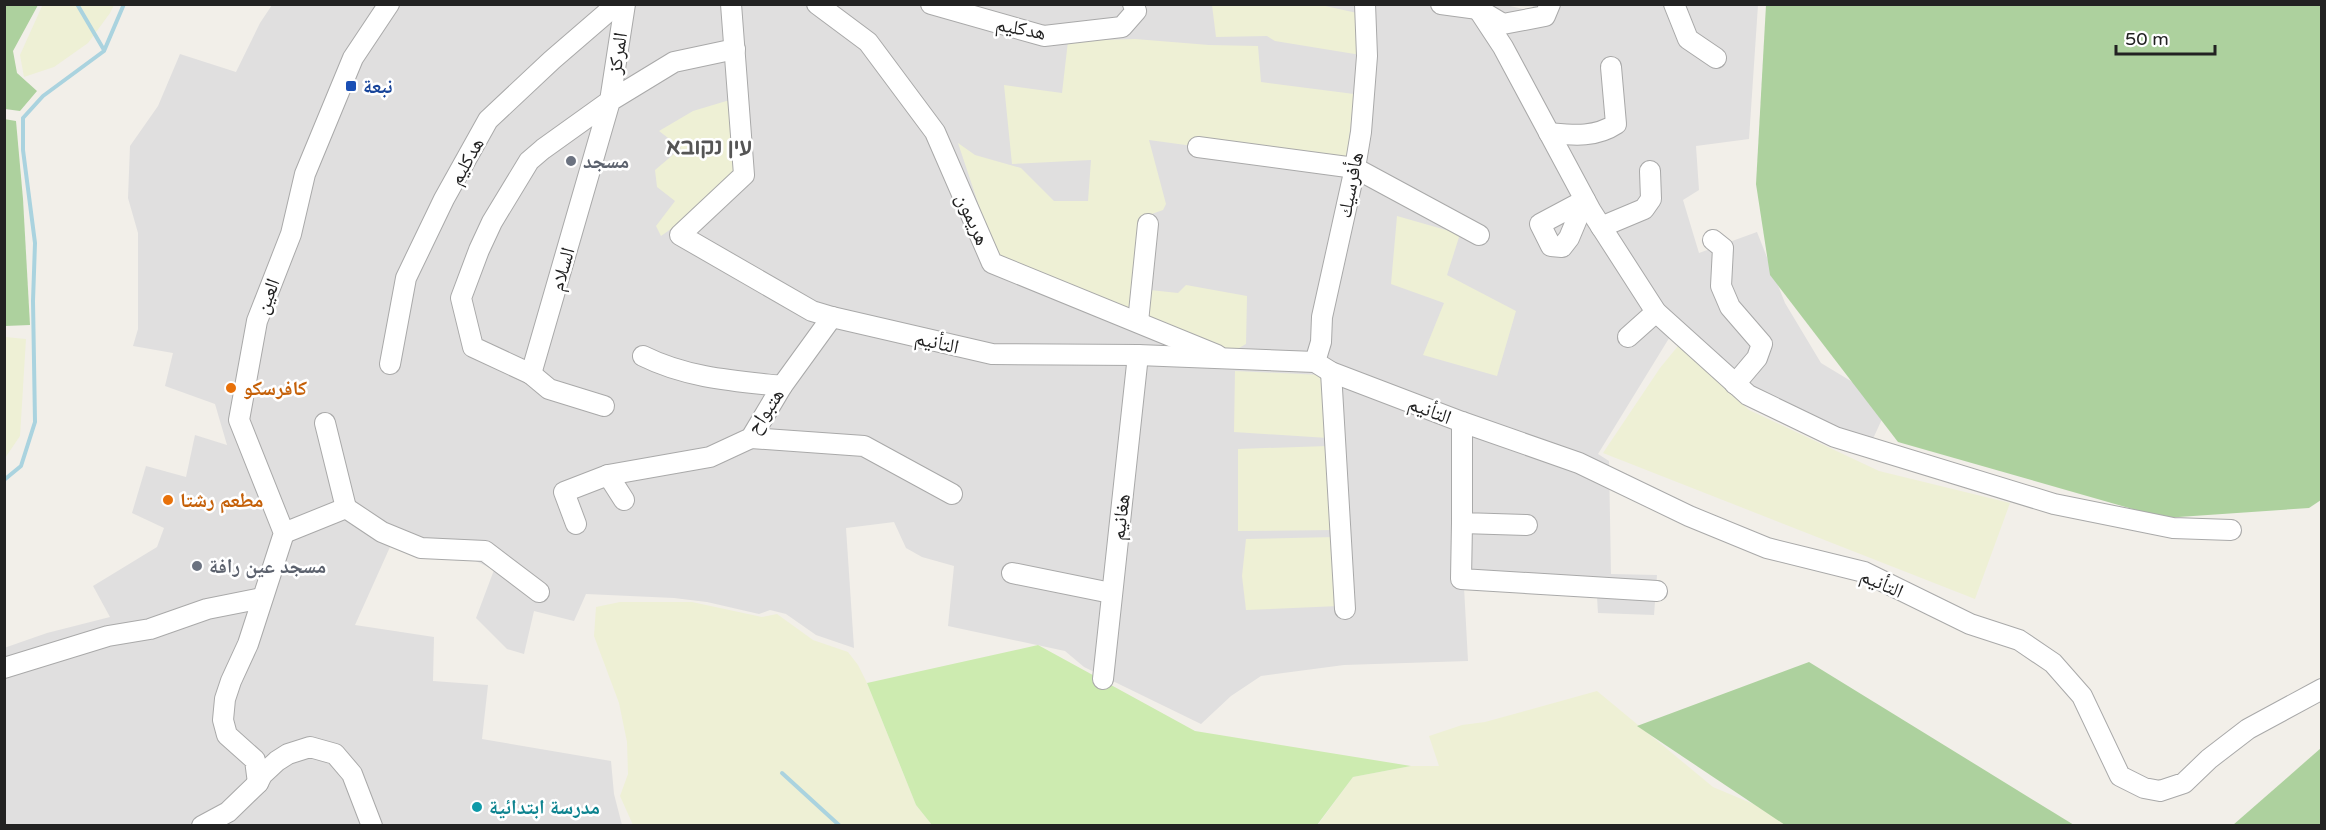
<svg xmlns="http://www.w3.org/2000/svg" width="2326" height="830" font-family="'Varela Round','Noto Naskh Arabic',Heebo,sans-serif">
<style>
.residential{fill:#e0dfdf}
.farmland{fill:#eef0d5}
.grass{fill:#cdebb0}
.forest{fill:#add19e}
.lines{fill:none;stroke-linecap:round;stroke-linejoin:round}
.stream{stroke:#aad3df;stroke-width:4}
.minor-casing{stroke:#a9a9a9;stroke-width:22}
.minor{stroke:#fff;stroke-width:20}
.transit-dot{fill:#1a4fb4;stroke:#fff;stroke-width:2}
.worship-dot{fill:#6b7280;stroke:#fff;stroke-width:2}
.food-dot{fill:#e8710a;stroke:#fff;stroke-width:2}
.culture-dot{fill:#0f9aa8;stroke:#fff;stroke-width:2}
.labels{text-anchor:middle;stroke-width:5;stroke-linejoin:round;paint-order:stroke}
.street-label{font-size:20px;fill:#222;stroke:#fff}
.transit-label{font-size:20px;font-weight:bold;fill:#164399;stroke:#fff;text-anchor:start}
.worship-label{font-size:20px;font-weight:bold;fill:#5b616d;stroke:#fff;text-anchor:start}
.food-label{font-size:20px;font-weight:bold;fill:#c56008;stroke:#fff;text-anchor:start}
.culture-label{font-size:20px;font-weight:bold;fill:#0d838f;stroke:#fff;text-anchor:start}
.quarter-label{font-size:22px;font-weight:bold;fill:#555;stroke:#fff}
</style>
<rect width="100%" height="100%" fill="#f2efe9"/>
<path class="residential" d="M1502,4L1531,11L1534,4L1758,5L1749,139L1696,146L1699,190L1683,200L1699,253L1757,232L1785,303L1821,363L1889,404L1865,456L1757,408L1671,335L1598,454L1609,461L1611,574L1657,575L1654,615L1598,613L1597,597L1464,587L1468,661L1344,665L1261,676L1231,696L1201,724L1084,667L1065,651L948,626L954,566L922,557L906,548L894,522L846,528L854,648L816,635L786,614L770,610L759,614L707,602L674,598L586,594L574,621L534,611L524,654L507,649L476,618L494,570L474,560L423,556L390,547L355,625L434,637L433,681L488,685L482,739L611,761L614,794L622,825H5L4,648L47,633L110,617L93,586L157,547L164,528L132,513L146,466L186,477L195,435L227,445L215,404L165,386L173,353L133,346L138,329V233L128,198L130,146L158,106L180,54L236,72L260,23L272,5Z"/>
<g class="farmland">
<path d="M43,4L114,5L110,13L88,43L54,67L24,77L20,55Z"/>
<path d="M1212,5H1321L1357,13L1367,56L1275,41L1267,36L1216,37Z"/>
<path d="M1135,39L1209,45L1258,46L1261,82L1354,94L1346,167L1149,140L1166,204L1163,210L1149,215L1134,310L995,254L958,143L975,155L1021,168L1054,201H1088L1091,160L1012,164L1004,85L1062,93L1068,41Z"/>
<path d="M733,99L735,184L661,236L656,226L675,201L657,187L655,170L681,148L659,131L693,111Z"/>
<path d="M1397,216L1460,234L1447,275L1516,311L1497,376L1423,355L1444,303L1391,284Z"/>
<path d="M1186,285L1247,296L1246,344L1223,357L1146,326L1150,290L1178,293Z"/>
<path d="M5,337L26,339L20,436L5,458Z"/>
<path d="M1678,346L1749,410L1879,471L2010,503L1975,599L1603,453L1660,368Z"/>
<path d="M1235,371L1322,375L1328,438L1234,432Z"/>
<path d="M1328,446L1334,530L1238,531V449Z"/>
<path d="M1335,537L1339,606L1246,610L1242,576L1246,539Z"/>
<path d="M620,602H692L762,617L777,614L813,640L848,652L858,665L867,683L916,805L932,825H633L620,796L628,774L627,742L619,703L594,636L596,607Z"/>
<path d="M1597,691L1713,787L1784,817L1797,826H1317L1353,777L1411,766H1439L1429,736L1462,725L1485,722Z"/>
</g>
<path class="grass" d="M1038,645L1195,731L1411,766L1353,777L1317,825H932L916,805L867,683Z"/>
<g class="forest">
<path d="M5,4L38,5L13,51L17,73L37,91L20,111L5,109Z"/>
<path d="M1766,5H2321V500L2309,508L2164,518L1898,442L1770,275L1756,184Z"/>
<path d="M4,119L16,121L23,199L30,325L5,326Z"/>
<path d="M1809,662L2074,825H1785L1637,726Z"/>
<path d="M2321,748V825H2233Z"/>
</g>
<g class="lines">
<g class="stream">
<path d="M77,4L104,50"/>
<path d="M4,480L21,466L35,422L33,301L35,243L23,150V118L43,96L104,51L124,4"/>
<path d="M782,773L840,826"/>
</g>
<g class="minor-casing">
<g id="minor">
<path d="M625,4L610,101L531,374L473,347L461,298L479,250L492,222L529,161L543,149L610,101L674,62L735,49"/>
<path d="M731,4L744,175L680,235L812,311L832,317L992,354L1138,355L1315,362L1331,372L1462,422L1579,463L1689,516L1767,548L1864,572L1970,624L2019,640L2053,663L2082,696L2120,776L2144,788L2160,791L2184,783L2209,759L2248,729L2322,689"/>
<path d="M817,4L868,42L935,132L992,263L1217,355"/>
<path d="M931,4L1044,36L1122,27L1136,11L1133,4"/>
<path d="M1441,4L1478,9L1503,24L1545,16L1550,4"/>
<path d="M1674,4L1688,39L1716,58"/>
<path d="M1478,9L1503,47L1591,211L1656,312L1748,395L1835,437L2054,504L2173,528L2231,530"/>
<path d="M1549,133C1572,135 1595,138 1616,124L1611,67"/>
<path d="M1198,147L1355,168L1479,235"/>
<path d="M1585,200L1569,238L1562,247L1551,246L1540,224Z"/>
<path d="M1601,227L1644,209L1651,199L1650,171"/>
<path d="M1713,240L1723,248L1721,286L1730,307L1762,344L1757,358L1735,384"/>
<path d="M1138,322L1148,224"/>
<path d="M1628,337L1656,312"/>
<path d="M643,356C687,378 735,381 782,386"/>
<path d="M1315,362L1321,342L1322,317L1355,168L1361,132L1367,56L1365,4"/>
<path d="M390,364L406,278L444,199L488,120L552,60L617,4"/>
<path d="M1331,372L1345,609"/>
<path d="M531,374L549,389L604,406"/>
<path d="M1462,422V523L1527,525"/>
<path d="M325,423L346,508"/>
<path d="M751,438L864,446L952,494"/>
<path d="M624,500L608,475L710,457L751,438L782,386L832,317"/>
<path d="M1462,523L1461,579L1657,591"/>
<path d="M576,524L564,492L608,475"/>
<path d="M284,533L346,508L382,532L421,548L485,551L539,592"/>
<path d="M1012,573L1111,593"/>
<path d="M4,668L108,636L150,629L207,609L262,598"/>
<path d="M1103,679L1138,355"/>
<path d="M258,783L255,760L227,735L223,720L225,699L231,681L248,644L284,533L239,420L257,321L291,234L305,174L353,58L389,4"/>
<path d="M202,826L228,812L258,783L262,775L277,761L288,754L310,747L335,754L352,774L372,826"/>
</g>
</g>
<use href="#minor" class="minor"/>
</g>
<rect class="transit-dot" x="345" y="80" width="12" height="12" rx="3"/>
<g class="worship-dot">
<circle cx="571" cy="161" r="6"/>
<circle cx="197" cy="566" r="6"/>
</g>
<g class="food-dot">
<circle cx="231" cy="388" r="6"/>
<circle cx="168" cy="500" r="6"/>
</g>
<circle class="culture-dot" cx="477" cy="807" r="6"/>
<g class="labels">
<g class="street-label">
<text transform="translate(1021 28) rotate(11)" y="7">هدكليم</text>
<text transform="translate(617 53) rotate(-81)" y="7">المركز</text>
<text transform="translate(466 161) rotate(-61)" y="7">هدكليم</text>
<text transform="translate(1350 185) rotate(-79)" y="7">هأفرسيك</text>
<text transform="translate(973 219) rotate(66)" y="7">هريمون</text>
<text transform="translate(562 269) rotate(-74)" y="7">السلام</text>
<text transform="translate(267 296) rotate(-69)" y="7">العين</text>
<text transform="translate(937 342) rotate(13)" y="7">التأنيم</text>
<text transform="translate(1430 410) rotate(21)" y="7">التأنيم</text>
<text transform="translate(765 411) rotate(-56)" y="7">هتبواح</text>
<text transform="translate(1120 517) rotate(-83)" y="7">هغانيم</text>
<text transform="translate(1882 583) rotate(24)" y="7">التأنيم</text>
</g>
<g class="transit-label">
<text x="363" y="93">نبعة</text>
</g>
<g class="worship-label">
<text x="583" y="168">مسجد</text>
<text x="209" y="573">مسجد عين رافة</text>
</g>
<g class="food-label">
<text x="243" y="395">كافرسكو</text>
<text x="180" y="507">مطعم رشتا</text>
</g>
<g class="culture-label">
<text x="489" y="814">مدرسة ابتدائية</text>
</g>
<g class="quarter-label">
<text x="709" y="154">עין נקובא</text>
</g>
</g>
<rect width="2326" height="830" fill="none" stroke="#222222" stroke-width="12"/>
<path d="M2116 45v9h99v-9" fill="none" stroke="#222222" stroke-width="3"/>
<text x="2125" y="45" font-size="18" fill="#222222" stroke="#ffffff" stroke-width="4.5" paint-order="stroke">50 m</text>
</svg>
